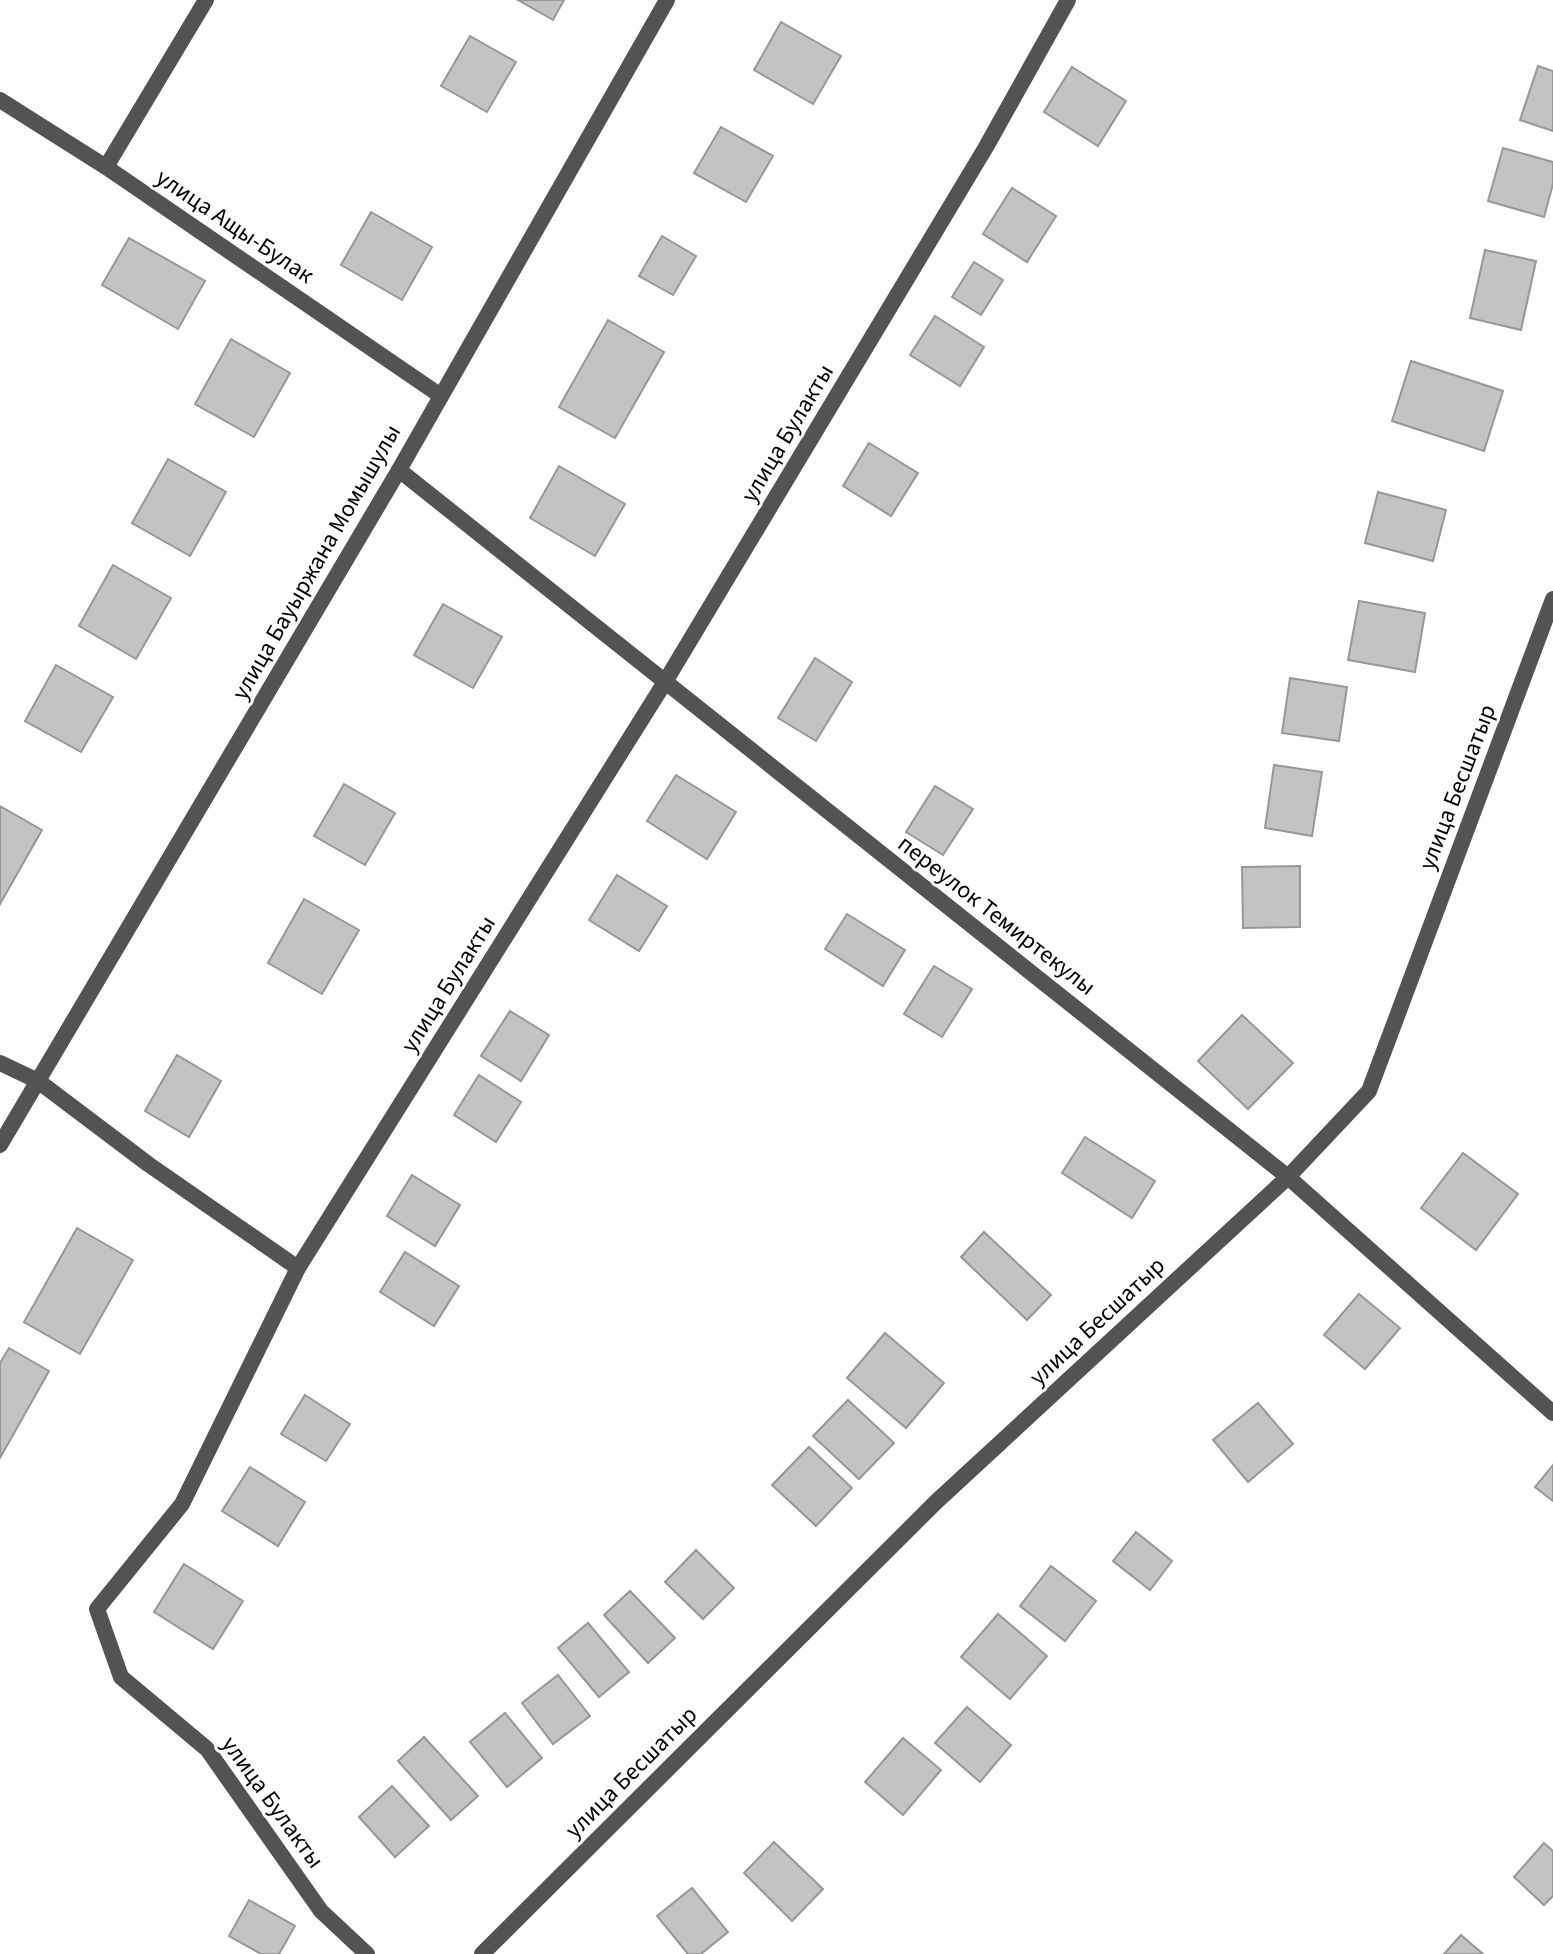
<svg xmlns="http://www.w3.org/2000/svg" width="1553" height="1954" font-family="'Source Sans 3',sans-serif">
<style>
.building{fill:#c3c3c3;stroke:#979797;stroke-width:2}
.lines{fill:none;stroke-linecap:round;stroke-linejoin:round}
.lane{stroke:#535353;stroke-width:16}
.street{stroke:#535353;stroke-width:16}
.labels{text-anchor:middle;stroke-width:6;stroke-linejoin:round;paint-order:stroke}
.street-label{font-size:24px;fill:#000;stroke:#fff}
</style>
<rect width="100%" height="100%" fill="#fff"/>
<g class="building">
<path d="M518,0H564L553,20Z"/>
<path d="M781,22L841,56L813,104L754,70Z"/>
<path d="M470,36L516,62L487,112L441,86Z"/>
<path d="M1538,66L1553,71V131L1520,120Z"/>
<path d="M1072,67L1126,101L1098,146L1044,112Z"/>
<path d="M721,127L773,156L746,202L694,173Z"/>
<path d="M1503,148L1553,162V184L1544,217L1488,201Z"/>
<path d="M1012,188L1056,216L1027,262L983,234Z"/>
<path d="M371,212L432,247L402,300L341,265Z"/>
<path d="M662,236L696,256L673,295L639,276Z"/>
<path d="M129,238L205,281L178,329L102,285Z"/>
<path d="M1485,250L1536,261L1521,330L1470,318Z"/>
<path d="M974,262L1003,280L981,315L952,297Z"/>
<path d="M935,316L984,347L960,386L910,355Z"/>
<path d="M608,320L664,352L615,438L559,407Z"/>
<path d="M231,339L290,373L254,437L195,404Z"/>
<path d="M1411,361L1503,391L1484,451L1392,421Z"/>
<path d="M869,443L918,473L891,516L843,486Z"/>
<path d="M168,459L226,492L190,556L132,523Z"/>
<path d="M559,466L625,504L595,556L530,518Z"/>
<path d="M1378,492L1446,510L1433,561L1365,543Z"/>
<path d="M113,565L171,598L136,659L79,626Z"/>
<path d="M1359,601L1425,613L1415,672L1348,660Z"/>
<path d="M443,604L502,637L473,688L414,655Z"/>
<path d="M815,658L852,682L816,741L778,718Z"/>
<path d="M56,665L113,697L81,752L25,721Z"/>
<path d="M1290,678L1347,687L1339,741L1282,733Z"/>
<path d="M1274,765L1322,772L1312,836L1265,828Z"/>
<path d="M676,775L736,812L707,859L647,821Z"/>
<path d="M344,784L395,813L365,865L314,836Z"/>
<path d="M935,786L973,809L943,855L906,832Z"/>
<path d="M0,806L42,830L0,904Z"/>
<path d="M1300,866V927L1243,928L1242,867Z"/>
<path d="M617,875L667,906L639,951L589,920Z"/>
<path d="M304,899L359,930L322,994L268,963Z"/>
<path d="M847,914L905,950L883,986L825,949Z"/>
<path d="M934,966L972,989L942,1037L904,1014Z"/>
<path d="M510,1011L549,1035L521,1081L481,1056Z"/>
<path d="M1242,1015L1293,1063L1248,1109L1198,1061Z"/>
<path d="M177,1055L221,1081L189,1137L145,1111Z"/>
<path d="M479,1075L521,1102L496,1142L454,1115Z"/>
<path d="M1085,1137L1155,1181L1132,1218L1062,1173Z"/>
<path d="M1463,1153L1518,1194L1476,1250L1421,1208Z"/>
<path d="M412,1175L460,1205L435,1246L387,1216Z"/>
<path d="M77,1228L133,1260L80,1354L24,1322Z"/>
<path d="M984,1232L1051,1295L1027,1320L961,1257Z"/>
<path d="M405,1252L459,1286L434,1326L380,1292Z"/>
<path d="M1359,1294L1400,1328L1365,1369L1324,1335Z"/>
<path d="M885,1333L944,1383L906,1428L847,1378Z"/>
<path d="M9,1348L49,1371L0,1458V1363Z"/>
<path d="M305,1395L350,1424L326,1461L281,1434Z"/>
<path d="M848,1400L894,1443L859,1479L813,1436Z"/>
<path d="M1258,1403L1293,1444L1248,1482L1213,1440Z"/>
<path d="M809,1447L852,1488L816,1526L772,1485Z"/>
<path d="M1553,1465V1501L1535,1487Z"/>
<path d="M250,1467L305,1502L278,1546L222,1511Z"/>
<path d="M1136,1532L1172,1561L1150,1590L1113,1561Z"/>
<path d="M696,1550L734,1588L703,1619L665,1582Z"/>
<path d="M184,1564L243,1601L213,1649L154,1612Z"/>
<path d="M1051,1566L1096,1601L1065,1641L1020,1606Z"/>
<path d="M630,1591L675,1638L648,1663L604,1615Z"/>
<path d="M998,1614L1047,1656L1010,1699L961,1657Z"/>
<path d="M588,1623L629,1672L599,1697L558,1648Z"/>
<path d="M558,1675L590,1716L553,1744L522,1703Z"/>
<path d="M967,1707L1011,1745L980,1782L935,1743Z"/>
<path d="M505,1713L542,1758L507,1787L470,1742Z"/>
<path d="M424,1737L478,1796L451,1820L398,1761Z"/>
<path d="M903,1738L941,1770L903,1815L865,1782Z"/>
<path d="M392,1786L429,1826L395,1857L359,1817Z"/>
<path d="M774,1842L823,1889L792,1921L744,1873Z"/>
<path d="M1544,1843L1553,1851V1896L1544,1905L1514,1877Z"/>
<path d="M692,1888L728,1932L701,1954H688L657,1916Z"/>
<path d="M249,1900L295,1926L279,1954H261L229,1936Z"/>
<path d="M1461,1935L1483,1954H1444Z"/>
</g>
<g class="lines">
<path class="lane" d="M106,167L206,0"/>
<g class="street">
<path d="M0,100L106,167L441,396"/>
<path d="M399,470L1288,1177L1553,1413"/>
<path d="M0,1063L38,1081L148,1164L298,1268"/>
<path d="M0,1145L399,470L667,0"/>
<path d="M367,1954L321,1911L207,1749L121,1677L97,1609L182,1504L298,1268L665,682L986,147L1068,0"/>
<path d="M482,1954L936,1502L1288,1177L1369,1091L1553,599"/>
</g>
</g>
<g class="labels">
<g class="street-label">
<text transform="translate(235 226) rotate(34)" y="8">улица Ащы-Булак</text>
<text transform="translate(787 433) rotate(-59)" y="8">улица Булакты</text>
<text transform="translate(316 562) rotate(-60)" y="8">улица Бауыржана Момышулы</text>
<text transform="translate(1457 787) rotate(-69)" y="8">улица Бесшатыр</text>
<text transform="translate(997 915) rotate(38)" y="8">переулок Темиртекулы</text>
<text transform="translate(448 984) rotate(-58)" y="8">улица Булакты</text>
<text transform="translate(1097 1321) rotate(-43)" y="8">улица Бесшатыр</text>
<text transform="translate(631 1772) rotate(-45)" y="8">улица Бесшатыр</text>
<text transform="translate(273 1802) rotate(54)" y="8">улица Булакты</text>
</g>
</g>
</svg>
